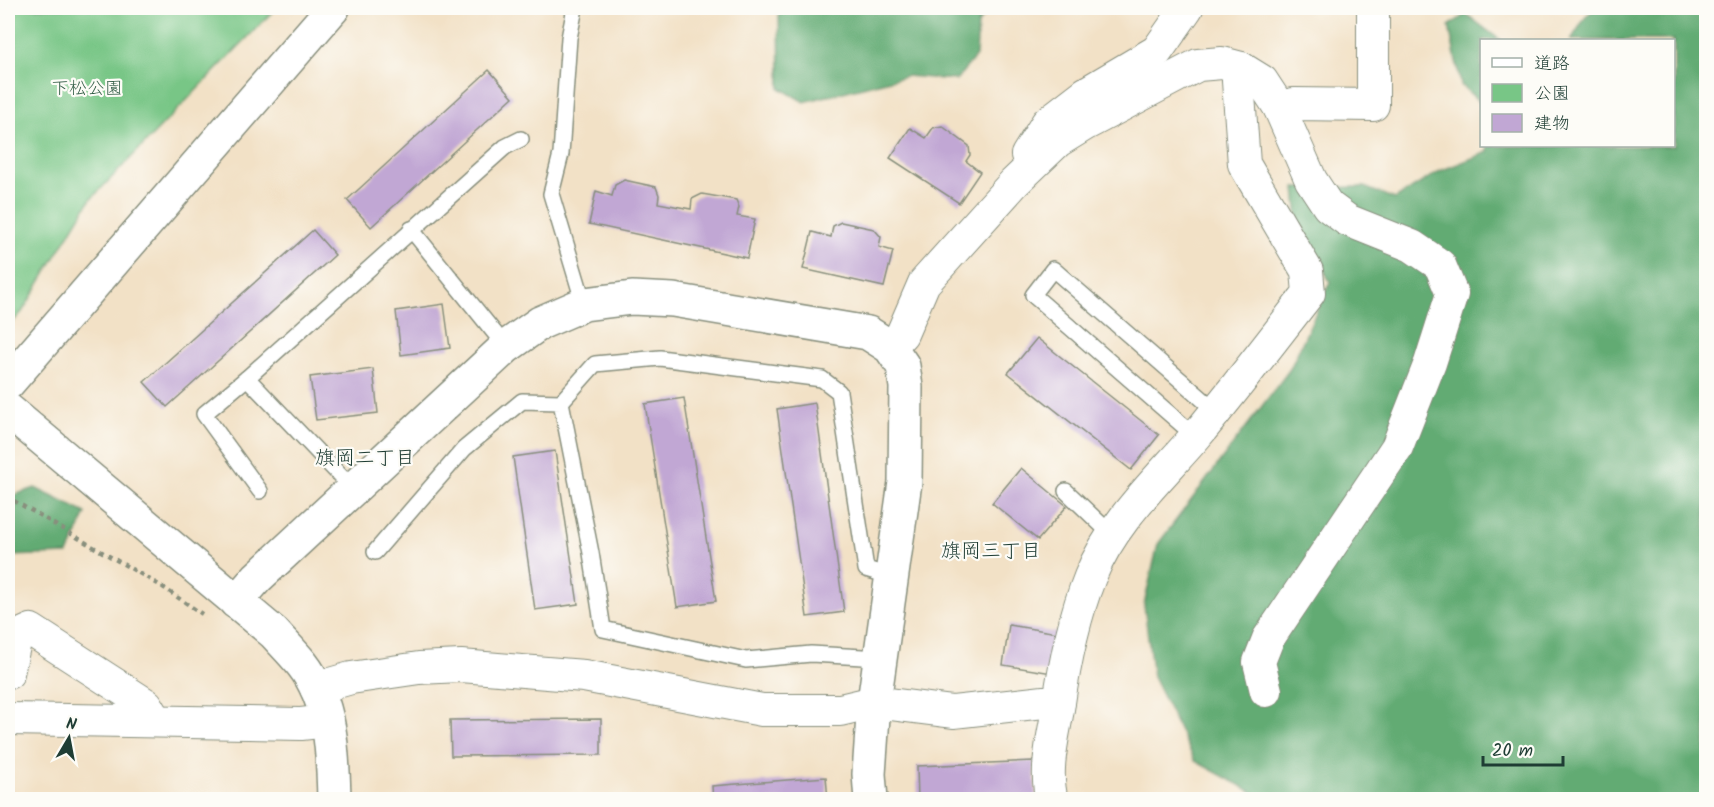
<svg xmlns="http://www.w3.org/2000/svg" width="1714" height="807" font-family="Kalam,'Klee One',sans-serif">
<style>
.green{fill:#78c686;stroke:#4c825d;stroke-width:1.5}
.forest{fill:#62ab73;stroke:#407454;stroke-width:1.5}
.building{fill:#c1a7d4}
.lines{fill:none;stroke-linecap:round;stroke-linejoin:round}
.service-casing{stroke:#888f7d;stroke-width:18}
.minor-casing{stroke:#888f7d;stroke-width:34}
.tertiary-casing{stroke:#888f7d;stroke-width:36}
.path{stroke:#888f7d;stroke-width:4;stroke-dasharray:4.5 4.5;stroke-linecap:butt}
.service{stroke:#fff;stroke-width:15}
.minor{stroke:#fff;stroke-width:32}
.tertiary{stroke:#fff;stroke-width:33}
.labels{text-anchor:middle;stroke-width:4.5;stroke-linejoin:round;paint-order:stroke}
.park-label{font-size:18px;fill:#355f48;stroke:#fdfcf7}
.neighbourhood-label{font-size:20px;fill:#1f3d34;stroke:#fdfcf7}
</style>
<rect width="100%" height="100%" fill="#fdfcf7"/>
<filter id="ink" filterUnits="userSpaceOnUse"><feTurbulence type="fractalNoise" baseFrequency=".0167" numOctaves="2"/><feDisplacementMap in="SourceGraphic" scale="12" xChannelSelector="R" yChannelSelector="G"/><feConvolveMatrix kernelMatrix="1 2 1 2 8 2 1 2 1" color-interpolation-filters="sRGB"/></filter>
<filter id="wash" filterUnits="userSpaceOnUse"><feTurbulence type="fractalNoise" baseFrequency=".008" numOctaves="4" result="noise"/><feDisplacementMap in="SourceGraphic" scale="24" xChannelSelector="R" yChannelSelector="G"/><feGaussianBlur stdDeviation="1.35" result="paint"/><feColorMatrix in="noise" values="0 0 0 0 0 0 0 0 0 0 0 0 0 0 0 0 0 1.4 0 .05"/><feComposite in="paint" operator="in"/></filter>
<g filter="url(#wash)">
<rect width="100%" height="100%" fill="#f2e1c6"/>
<path class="green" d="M8,8H276L90,200L22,312L8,327Z"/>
<g class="forest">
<path d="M779,8H992L978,23L976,56L956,80L906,76L804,102L780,88Z"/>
<path d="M1597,8H1706V799H1262L1256,794L1195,761L1153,677L1144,605L1158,544L1290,369L1330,282L1298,219L1295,188L1364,187L1395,199L1440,171L1488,152V146H1674V40H1571L1587,15Z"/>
<path d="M1466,14L1500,40H1482L1481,103L1461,85L1449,26Z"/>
<path d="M35,488L86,513L68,554L8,556V497Z"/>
</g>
<g id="blocks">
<g class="building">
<path d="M489,70L513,97L371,227L347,200Z"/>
<path d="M942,126L969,146L970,155L966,161L980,172L959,203L890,158L910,128L926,138L933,128Z"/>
<path d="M624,180L656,187L659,195L658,203L691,209L692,199L702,194L736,200L739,207L737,216L755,219L747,258L589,224L596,191L612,196L615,185Z"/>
<path d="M841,222L874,229L881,237L879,247L893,251L884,287L803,269L812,232L831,237L833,226Z"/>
<path d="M313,230L335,255L167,407L144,382Z"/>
<path d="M444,304L450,348L401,355L396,311Z"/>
<path d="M1037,338L1159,435L1131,470L1008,373Z"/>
<path d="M373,369L378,413L316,420L310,377Z"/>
<path d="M684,398L716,601L677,607L645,404Z"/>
<path d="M815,403L844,612L807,617L777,409Z"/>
<path d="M555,451L578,604L535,610L513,457Z"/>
<path d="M1021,468L1067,506L1038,540L992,503Z"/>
<path d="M1009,625L1058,633L1052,673L1003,665Z"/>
<path d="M601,719V755L451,756L450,720Z"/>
<path d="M1034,761L1036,800H918L917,766Z"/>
<path d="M826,777L828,800H713L712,786Z"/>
</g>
</g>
</g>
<g filter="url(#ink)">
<use href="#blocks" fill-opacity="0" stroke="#888f7d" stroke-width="1.5"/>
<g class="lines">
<g class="service-casing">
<g id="service">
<path d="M575,8L569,38L561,154L551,194L584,304"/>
<path d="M411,229L506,347"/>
<path d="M247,378L352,488"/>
<path d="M561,402L595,364L660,358L822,379L839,392L866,569L893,577"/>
<path d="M1195,436L1033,295L1053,269L1216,411"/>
<path d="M260,491L204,414L247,378L505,147L521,139"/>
<path d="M1066,491L1112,535"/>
<path d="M375,552L464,449L522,401L561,402L591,553L603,629L746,660L811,654L880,658"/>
</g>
</g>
<g class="minor-casing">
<g id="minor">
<path d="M1279,107L1294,104L1373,105V8"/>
<path d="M1027,155L1047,123L1086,93L1157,51L1187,8"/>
<path d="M890,347L902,334L924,283L1014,183L1058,141L1084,125L1198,65L1222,63L1241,68L1262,81L1279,107L1311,180L1328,206L1347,220L1412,246L1440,265L1452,294L1430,363L1397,447L1268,639L1259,662L1266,691"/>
<path d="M8,673L16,637L31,630L147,705L156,720"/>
<path d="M316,688L351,678L419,668L461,666L584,676L762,710H840L874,702L953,712L1044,702H1059"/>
<path d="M8,719L301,724L328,721"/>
<path d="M1052,800C1044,771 1053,738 1058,709C1064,667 1074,617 1090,577C1112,522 1158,480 1196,436C1235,389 1272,341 1309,293L1307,271L1244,164L1238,81L1241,68"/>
</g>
</g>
<g class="tertiary-casing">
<g id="tertiary">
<path d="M8,383L333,8"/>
<path d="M8,410L274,633C283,643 293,653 302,664C332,702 333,754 334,800"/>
<path d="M236,602L257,578L506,347L540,323L584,304L632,298L673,300L868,333L890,347L903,366L906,387L905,482L874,702L869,774L871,800"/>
</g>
</g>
<path class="path" d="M8,494L16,502L161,586L202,614"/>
<use href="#service" class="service"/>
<use href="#minor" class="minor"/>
<use href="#tertiary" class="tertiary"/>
</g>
</g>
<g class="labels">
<g class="park-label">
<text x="87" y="94">下松公園</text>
</g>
<g class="neighbourhood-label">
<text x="365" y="464">旗岡二丁目</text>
<text x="991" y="557">旗岡三丁目</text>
</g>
</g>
<rect width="1714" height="807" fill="none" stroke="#fdfcf7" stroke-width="30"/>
<rect x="1480" y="39" width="195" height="108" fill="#fdfcf7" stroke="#a4b0a9" stroke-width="1.5"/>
<rect x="1492" y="58" width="30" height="9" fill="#ffffff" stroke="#a4b0a9" stroke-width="1.5"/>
<text x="1534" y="69" font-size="18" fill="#1f3d34">道路</text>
<rect x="1492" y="84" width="30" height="18" fill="#78c686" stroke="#a4b0a9" stroke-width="1.5"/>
<text x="1534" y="99" font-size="18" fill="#1f3d34">公園</text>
<rect x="1492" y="114" width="30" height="18" fill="#c1a7d4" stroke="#a4b0a9" stroke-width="1.5"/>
<text x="1534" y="129" font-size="18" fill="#1f3d34">建物</text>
<g transform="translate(69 738) rotate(10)" stroke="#fdfcf7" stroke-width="4.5" paint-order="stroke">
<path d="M0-4.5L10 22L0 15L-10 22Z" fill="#1f3d34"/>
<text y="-9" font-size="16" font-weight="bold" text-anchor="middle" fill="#1f3d34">N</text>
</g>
<path d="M1483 756v9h80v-9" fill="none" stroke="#1f3d34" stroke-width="3"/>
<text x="1492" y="756" font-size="18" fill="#1f3d34" stroke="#fdfcf7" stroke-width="4.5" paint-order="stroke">20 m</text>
</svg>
